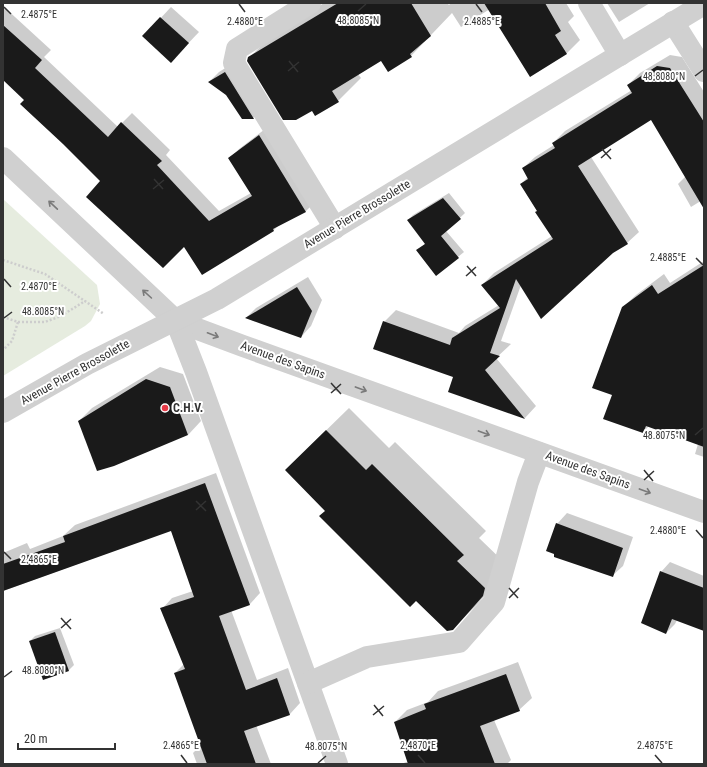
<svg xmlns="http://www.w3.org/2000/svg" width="707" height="767" font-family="'Roboto Condensed',sans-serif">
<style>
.green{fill:#e6ecdf}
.shadow{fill:#0003}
.building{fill:#1a1a1a}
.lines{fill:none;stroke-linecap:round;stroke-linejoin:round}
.path{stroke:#cdcdcd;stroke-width:2.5;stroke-dasharray:2 2;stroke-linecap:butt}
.minor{stroke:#d0d0d0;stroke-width:22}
.oneway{stroke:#7a7a7a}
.ticks{fill:none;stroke:#333;stroke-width:1.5}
.poi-dot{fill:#e63946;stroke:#fff;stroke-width:1.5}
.labels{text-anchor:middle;stroke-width:4;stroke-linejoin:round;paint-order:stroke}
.street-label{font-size:12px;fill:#333;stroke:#fff}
.poi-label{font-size:12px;font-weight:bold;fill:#333;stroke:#fff;text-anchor:start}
.ticks-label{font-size:10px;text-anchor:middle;fill:#333;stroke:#fff;stroke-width:4;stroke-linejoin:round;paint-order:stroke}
</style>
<rect width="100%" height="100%" fill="#fff"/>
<path class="green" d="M3,199L97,285L100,304L91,321L85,326L3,376Z"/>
<g class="shadow">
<path d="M324,3H447L449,5L451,3H566L574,16L568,22L580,40L566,54L490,9L461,27L452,13L411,56L382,59L358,74L361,78L338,101L315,115L312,109L249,58L272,35Z"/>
<path d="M607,3H650L619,22Z"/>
<path d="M3,6L51,50L44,57L118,127L132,113L170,150L166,155L219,211L251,193L230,158L239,149L269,126L315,202L305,212L279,225L274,230L184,245L102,181L26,100L3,78Z"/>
<path d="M171,7L199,32L181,51L144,36Z"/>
<path d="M670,55L682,57L704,92V199L691,207L678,184L686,176L651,118L591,157L639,232L627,243L521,285L501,341L511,344L496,358L536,406L525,418L449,391L454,377L384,322L396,310L459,333L465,326L499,305L482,285L494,273L552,236L521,184L528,177L523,168L535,157L554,145L553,143L565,131L632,90L628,85L640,73Z"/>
<path d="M235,62L263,108L253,118L227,94L210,81L219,72Z"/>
<path d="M449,193L465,213L446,231L464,252L436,275L417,251L426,243L408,220L413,215Z"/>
<path d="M704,261V457L695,454L698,444L649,426L643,432L613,394L623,307L636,295L664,274L670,283Z"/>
<path d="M308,277L322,300L311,326L301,337L246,318L256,308Z"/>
<path d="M160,367L183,374L201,421L188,435L79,421L92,408Z"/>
<path d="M349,408L389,448L395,442L486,531L479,538L507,565L505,572L475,607L452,629L326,511L308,448Z"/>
<path d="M216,473L260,593L250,604L231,610L257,680L288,668L300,703L290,714L256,725L271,764H197L193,753L201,745L175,673L184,664L162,609L172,598L193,591L171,530L3,591V553L27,543L30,549L63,536L75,525Z"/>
<path d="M567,513L633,537L623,566L612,576L557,524Z"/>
<path d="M670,562L704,576V630L677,620L675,624L666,633L661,572Z"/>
<path d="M60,628L74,665L69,670L44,679L30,641L35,636Z"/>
<path d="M518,662L532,698L519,710L494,720L511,760L507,764H401L409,761L395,722L407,710L428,702L438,691Z"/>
</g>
<g class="building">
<path d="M338,3H411L431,36L410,54L412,57L388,72L381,61L332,91L339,102L315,116L312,111L296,120H283L247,61L248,57Z"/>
<path d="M484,3H545L561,31L555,35L567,54L530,77Z"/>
<path d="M160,17L189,43L171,63L142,36Z"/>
<path d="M3,25L42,60L35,68L108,137L121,122L162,161L157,165L209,221L252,196L228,158L259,135L306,212L273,229L274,231L202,275L184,247L163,268L86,197L100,181L63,144L20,104L24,100L3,80Z"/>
<path d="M657,66L670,68L704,122V209L651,120L578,166L628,244L613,253L541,319L516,279L490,353L500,356L485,370L525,419L448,392L453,377L373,349L383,321L450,345L452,338L500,308L481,285L553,239L535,212L537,211L520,184L528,179L522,168L555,148L552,143L632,93L627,85Z"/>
<path d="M225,72L254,119H242L226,95L208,82Z"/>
<path d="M443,198L461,219L441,236L459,258L436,276L416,250L425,244L407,220Z"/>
<path d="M704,265V447L646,426L643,433L603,419L612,395L592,388L622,307L652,285L658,294Z"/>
<path d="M297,287L312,311L301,338L245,318Z"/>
<path d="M146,379L170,387L188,435L114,466L97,471L78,421Z"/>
<path d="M326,430L366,470L372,464L464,555L457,561L485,588L483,596L453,630L447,631L416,601L410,607L319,516L325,511L285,470Z"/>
<path d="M205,483L250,605L219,616L246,690L277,678L290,715L244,731L256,764H207L174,673L185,669L160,608L194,597L171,531L3,591V564L65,542L63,536Z"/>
<path d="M556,523L623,548L613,577L554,557V554L546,551Z"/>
<path d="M660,571L704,588V631L672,619L666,634L641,623Z"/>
<path d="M55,632L69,671L43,680L29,641Z"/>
<path d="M506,674L520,711L480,726L495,764H408L394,722L426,709L424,704Z"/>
</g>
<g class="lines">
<g class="path">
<path d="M3,260L45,274L104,314"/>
<path d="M3,317L18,322L12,341L3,350"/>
<path d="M18,322H45L61,316L85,301"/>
</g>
<g class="minor">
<path d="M310,3L237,49L234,63L335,228"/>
<path d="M589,3L620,55"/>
<path d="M673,22L704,71"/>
<path d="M3,158L176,321L243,346L704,512"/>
<path d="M176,321L196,372L337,764"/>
<path d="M3,412L87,364L217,299L704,4"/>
<path d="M308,683L367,657L459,642L494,602L528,482L539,453"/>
</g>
</g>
<defs><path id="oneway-shaft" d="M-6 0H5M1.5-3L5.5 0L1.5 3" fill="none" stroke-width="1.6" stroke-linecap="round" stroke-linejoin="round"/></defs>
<g class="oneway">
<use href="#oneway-shaft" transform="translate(53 205) rotate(-137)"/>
<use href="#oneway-shaft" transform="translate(147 294) rotate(-138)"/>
<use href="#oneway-shaft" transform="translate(213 335) rotate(21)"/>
<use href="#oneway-shaft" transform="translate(361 389) rotate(20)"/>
<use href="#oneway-shaft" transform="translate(484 433) rotate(20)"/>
<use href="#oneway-shaft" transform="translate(645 491) rotate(20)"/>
</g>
<path class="ticks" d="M239,4L245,12M476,4L482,12M4,7L11,14M358,11L366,4M289,61L298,72M288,71L299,62M695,76L703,70M602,149L611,159M601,158L611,149M154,179L163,189M153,189L164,180M696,258L703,265M467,266L476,276M466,276L476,267M4,279L11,287M4,318L12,312M331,383L341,394M331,393L341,384M695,435L703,428M644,470L653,481M644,480L654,471M196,501L206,511M196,510L206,501M696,530L703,538M4,552L11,559M509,588L518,598M509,598L519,588M61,618L71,629M61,628L71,619M4,677L12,671M374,705L383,716M373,715L384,706M181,755L187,763M418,755L425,763M655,755L662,763M318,763L326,756"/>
<circle class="poi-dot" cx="165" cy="408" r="4"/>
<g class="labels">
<g class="street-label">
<text transform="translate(357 214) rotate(-31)" y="4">Avenue Pierre Brossolette</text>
<text transform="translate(283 360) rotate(20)" y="4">Avenue des Sapins</text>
<text transform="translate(75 372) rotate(-29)" y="4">Avenue Pierre Brossolette</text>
<text transform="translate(588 470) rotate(20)" y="4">Avenue des Sapins</text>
</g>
<g class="poi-label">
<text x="173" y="412">C.H.V.</text>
</g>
</g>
<g class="ticks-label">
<text x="39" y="18">2.4875°E</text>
<text x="358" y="24">48.8085°N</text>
<text x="245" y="25">2.4880°E</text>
<text x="482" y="25">2.4885°E</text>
<text x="664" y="80">48.8080°N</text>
<text x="668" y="261">2.4885°E</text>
<text x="39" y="290">2.4870°E</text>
<text x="43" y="315">48.8085°N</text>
<text x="664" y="439">48.8075°N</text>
<text x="668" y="534">2.4880°E</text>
<text x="39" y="563">2.4865°E</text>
<text x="43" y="674">48.8080°N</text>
<text x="181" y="749">2.4865°E</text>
<text x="418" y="749">2.4870°E</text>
<text x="655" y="749">2.4875°E</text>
<text x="326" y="750">48.8075°N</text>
</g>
<rect width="707" height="767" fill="none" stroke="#333333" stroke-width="8"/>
<path d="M18 743v6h97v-6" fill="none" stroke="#333333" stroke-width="2"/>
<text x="24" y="743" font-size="12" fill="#333333" stroke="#ffffff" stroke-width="3" paint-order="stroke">20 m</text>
</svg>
